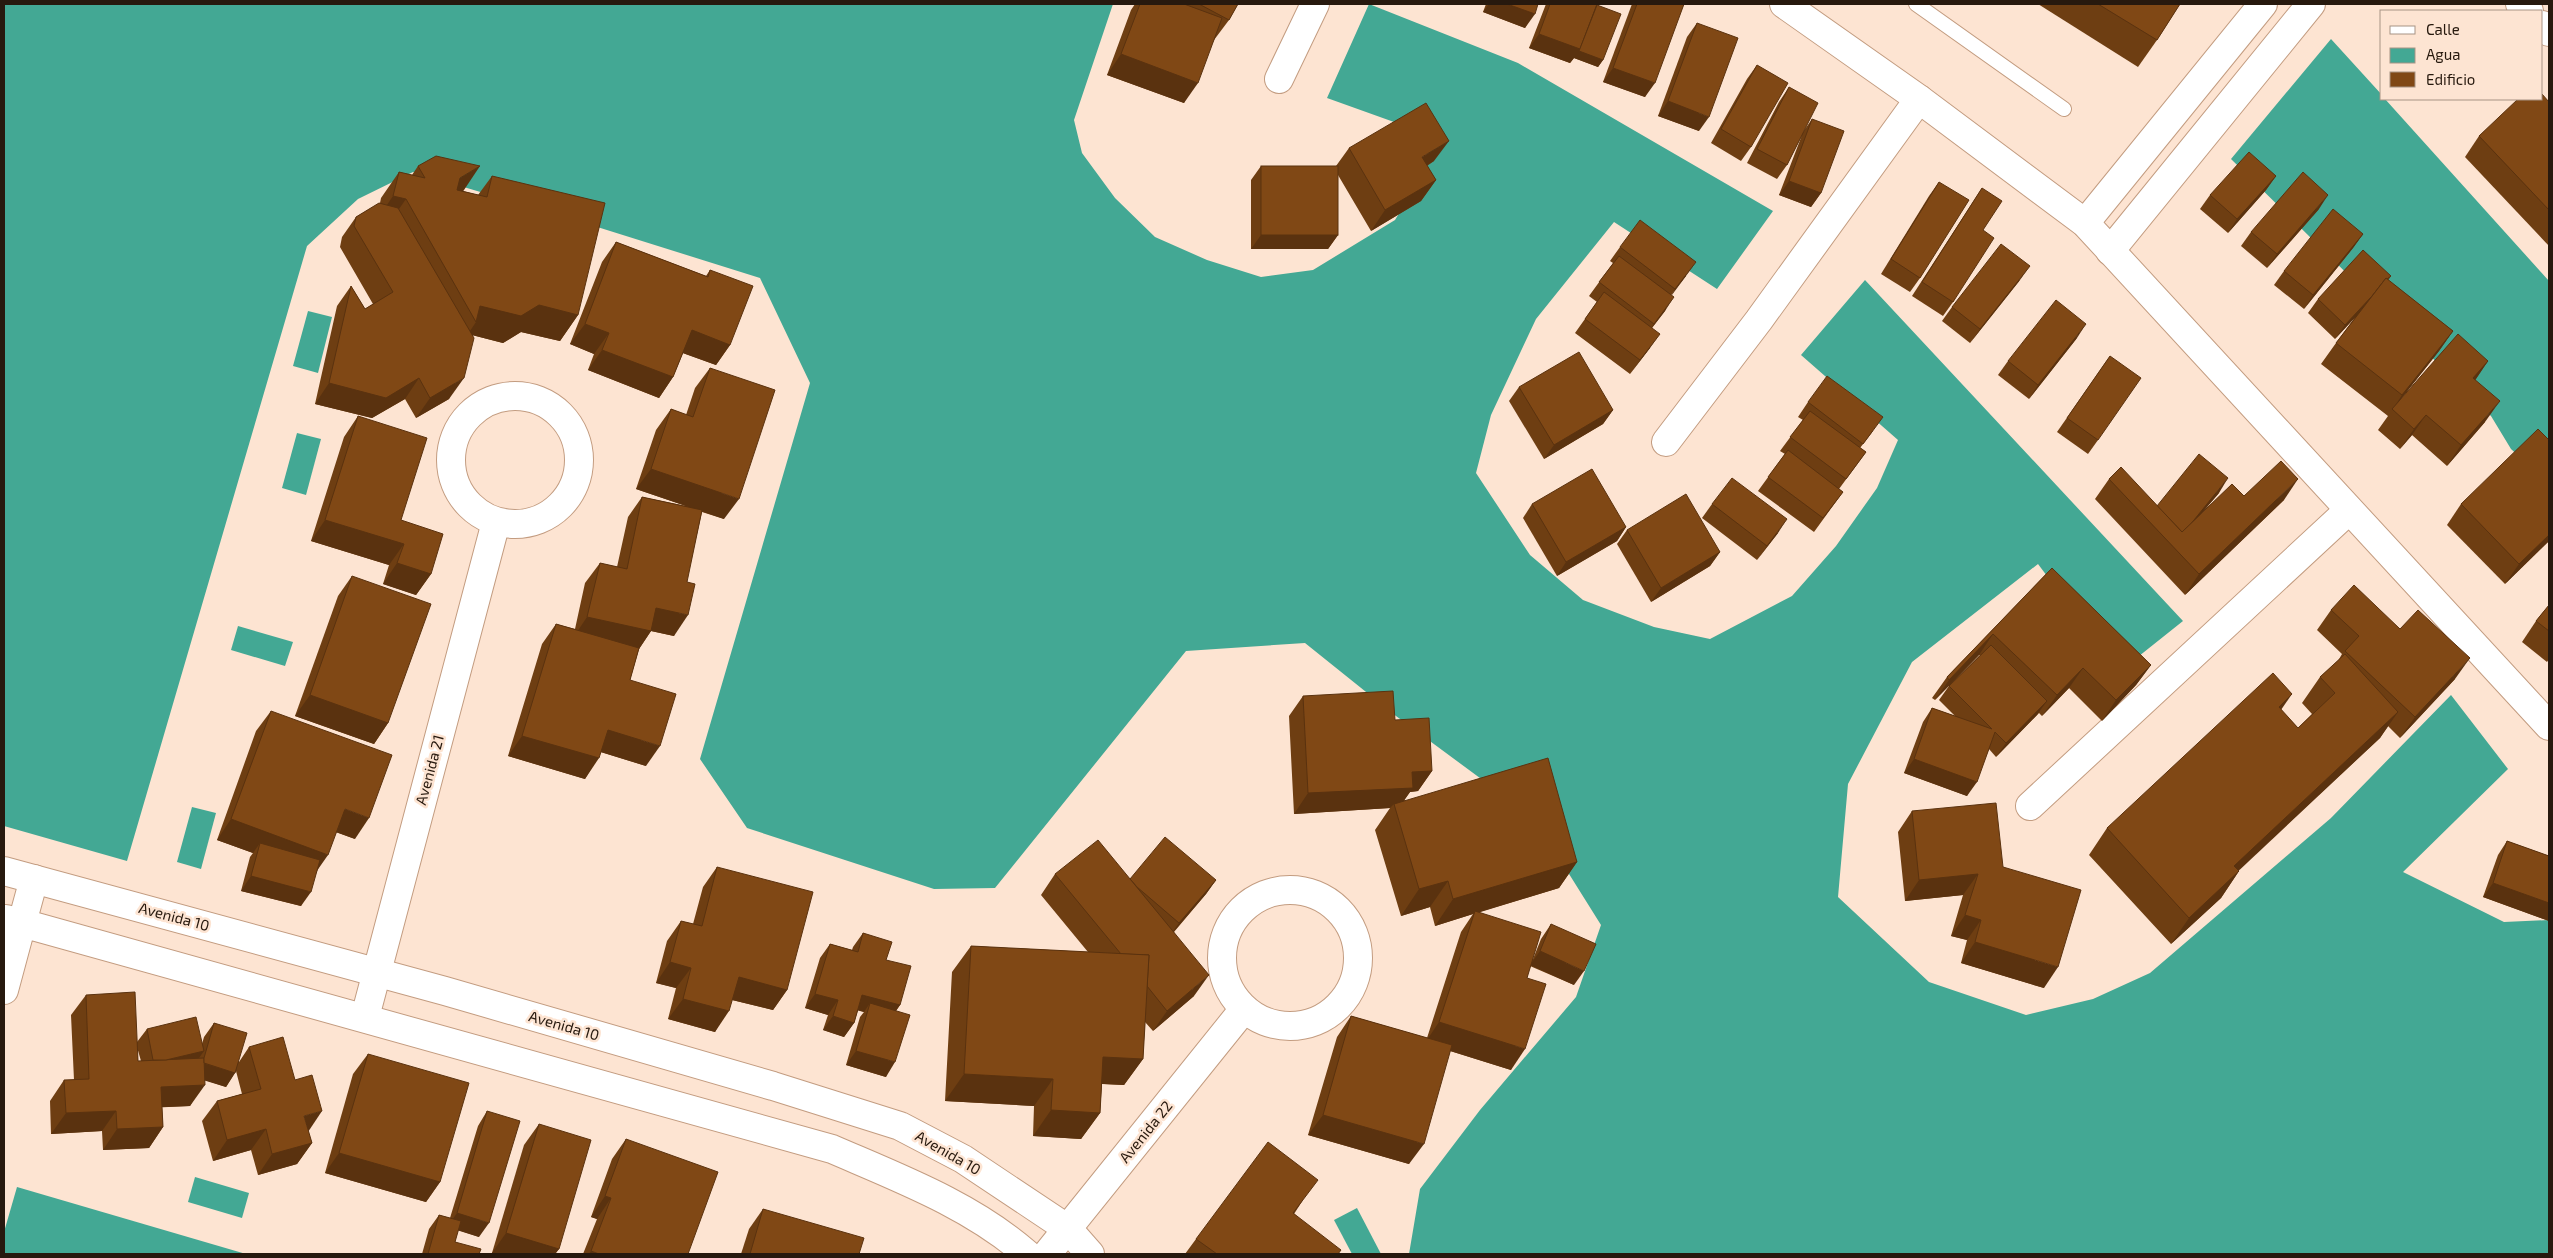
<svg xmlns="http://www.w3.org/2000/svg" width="2553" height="1258" font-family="'Exo 2',sans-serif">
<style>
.water{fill:#43a894}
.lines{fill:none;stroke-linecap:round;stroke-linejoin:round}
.lane-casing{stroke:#c39c80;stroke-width:16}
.street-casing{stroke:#c39c80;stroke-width:30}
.lane{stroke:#fff;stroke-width:14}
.street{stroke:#fff;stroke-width:28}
.wall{fill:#6e3e12;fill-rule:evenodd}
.shaded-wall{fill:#5a320f}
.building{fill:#804815;stroke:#5a320f}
.labels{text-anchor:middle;stroke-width:5;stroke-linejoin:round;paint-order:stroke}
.street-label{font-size:15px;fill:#27190e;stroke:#fde4d2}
</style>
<rect width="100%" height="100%" fill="#fde4d2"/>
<g class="water">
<path d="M4,4H1113L1074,120L1082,153L1115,198L1155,237L1207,260L1261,277L1313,270L1395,220L1420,179L1433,136L1327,98L1369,4L1518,63L1773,211L1717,289L1614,222L1536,319L1491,415L1476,473L1530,555L1583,600L1654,627L1710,639L1792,596L1836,546L1877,488L1898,440L1801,355L1865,280L2183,621L2119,672L2038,564L1912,662L1848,784L1838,897L1929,982L2026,1015L2093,999L2150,973L2331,818L2451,695L2508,769L2403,872L2504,922L2549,920V1254H1409L1420,1189L1480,1110L1576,997L1601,925L1534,818L1396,716L1305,643L1186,651L995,888L934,889L747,828L700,759L810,383L760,278L575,220L413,172L358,199L307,246L127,861L4,826Z"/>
<path d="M2331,39L2382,95V99H2385L2549,281V484L2511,449L2491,416L2231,159Z"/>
<path d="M308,311L332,317L318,373L293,366Z"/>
<path d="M297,433L321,439L306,495L282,488Z"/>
<path d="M238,626L293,642L285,666L231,650Z"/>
<path d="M192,807L216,813L201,869L177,862Z"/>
<path d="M195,1177L249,1193L242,1218L188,1202Z"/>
<path d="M17,1187L246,1254H4V1232Z"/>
<path d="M1357,1208L1381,1254H1352L1334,1220Z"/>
</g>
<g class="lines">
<g class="lane-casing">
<path id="lane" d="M1916,4L2064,109"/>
</g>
<g class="street-casing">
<g id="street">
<path d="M1784,4L1919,99L2085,223L2549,726"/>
<path d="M2520,4L2529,11"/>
<path d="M2542,25L2549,32"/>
<path d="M1279,79L1315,4"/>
<path d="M2085,223L2263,4"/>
<path d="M2110,251L2311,4"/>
<circle cx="515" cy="460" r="64"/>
<path d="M1666,442L1759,320L1919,99"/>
<path d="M2030,806L2349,510"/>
<path d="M4,871L445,991L773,1086L900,1126L963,1159L1068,1229L1090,1254"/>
<circle cx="1290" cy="958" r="68"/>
<path d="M6,919L22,923L34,879"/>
<path d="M4,990L22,923L832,1149C899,1178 971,1205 1027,1254"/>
<path d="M365,1017L496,522"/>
<path d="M1047,1254L1244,1009"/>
</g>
</g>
<use href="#lane" class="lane"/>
<use href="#street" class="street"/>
</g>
<g class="wall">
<path d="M1135,4H1238L1229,20L1214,40L1184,103L1107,75L1131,10Z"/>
<path d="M1486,4H1538L1525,28L1483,12Z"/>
<path d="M1546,4H1597V5L1603,60L1598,67L1574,58L1570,63L1529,48Z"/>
<path d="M1632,4H1684L1645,97L1603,82Z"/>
<path d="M2038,4H2180L2157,40L2138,67Z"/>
<path d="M1697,23L1699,131L1658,116L1687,37Z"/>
<path d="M1757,65L1751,147L1741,161L1711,143L1747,79Z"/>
<path d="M1789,87L1803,132L1812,119L1821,193L1811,207L1779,195L1802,135L1787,165L1777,179L1747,163L1779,102Z"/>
<path d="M2549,102V246L2465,157L2479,136Z"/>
<path d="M1349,148L1434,161L1427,166L1436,180L1421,201L1371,231L1338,175V235L1328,249H1251V180L1261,166H1336Z"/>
<path d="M418,166L463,191L478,195L492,176L578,315L560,341L521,332L503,343L472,335L449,399L416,418L405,399L372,418L315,404L337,306L351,286L365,309L373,304L340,247L342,237L356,217L380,203L381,198L399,172L412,175Z"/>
<path d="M2276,176L2266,190L2228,233L2200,209L2210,195Z"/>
<path d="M1939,182L1920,278L1910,292L1881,274L1929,196Z"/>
<path d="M1982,188L1983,230L1953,302L1943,316L1912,296Z"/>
<path d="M2319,209L2267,268L2241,246L2251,232Z"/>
<path d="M2363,234L2353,248L2304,309L2274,285L2284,271Z"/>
<path d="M616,242L706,276L710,270L730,345L716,365L683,353L673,377L659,398L588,370L594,354L570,344L602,262Z"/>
<path d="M1620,247L1686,276L1671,295L1665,311L1652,328L1650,348L1630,374L1575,333L1597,302L1589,296L1613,263L1610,261Z"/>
<path d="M2391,276L2388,280L2453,331L2439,351L2401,399L2488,361L2475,380L2485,422L2447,466L2412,435L2400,449L2378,430L2388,416L2321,364L2336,343L2356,316L2335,339L2308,313L2318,299Z"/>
<path d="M2020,280L1970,343L1942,321L1952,307Z"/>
<path d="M2077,338L2029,399L1998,375L2008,361Z"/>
<path d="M2110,356L2098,440L2088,454L2057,432Z"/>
<path d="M710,368L724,519L702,512L674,636L651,631L639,649L630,680L646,766L601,752L585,779L508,756L542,644L556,624L575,629L585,583L600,563L617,567L628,517L642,497L686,506L636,489L656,430L671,409L686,415L695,388Z"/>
<path d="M1519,387L1613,410L1603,424L1544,459L1509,401Z"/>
<path d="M1808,402L1873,431L1860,448L1866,452L1839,489L1843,492L1814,532L1758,491L1785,454L1780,451L1803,420L1798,417Z"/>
<path d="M358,416L401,520L431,574L416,595L383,584L389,565L311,541L344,437Z"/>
<path d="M2549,440V541L2505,584L2447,525L2461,504Z"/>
<path d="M2109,479L2157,506L2219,493L2200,515L2244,496L2284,500L2185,595L2095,499Z"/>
<path d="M1532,504L1626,527L1617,541L1557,576L1523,518Z"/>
<path d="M1712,504L1778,533L1757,560L1702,518Z"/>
<path d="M1627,530L1720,552L1710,566L1651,602L1617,544Z"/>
<path d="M2052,568L2151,665L2136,685L2102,721L2069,688L2042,716L2039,713L1996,757L1989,749L1967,796L1904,773L1923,722L1932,708L1955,716L1939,700L1949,686L1980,655H1979L1935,700L1932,698L1947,677Z"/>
<path d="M352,576L388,723L374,744L295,716L338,596Z"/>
<path d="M2549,605V659L2547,662L2522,642L2536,621Z"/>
<path d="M2331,610L2400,629L2455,679L2400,738L2388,726L2380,738L2238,870L2239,871L2221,898L2171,944L2089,855L2107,828L2281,710L2298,728L2312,714L2302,703L2320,677L2338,661L2342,654L2317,630Z"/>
<path d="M1303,696L1395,720L1432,771L1418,791L1410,792L1404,800L1577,862L1559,888L1479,912L1533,959L1541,939L1551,924L1574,985L1530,966L1527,978L1511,1070L1450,1051L1409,1164L1308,1135L1337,1037L1351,1016L1427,1038L1461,932L1473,914L1435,926L1430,907L1401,916L1375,830L1390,808L1294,814L1289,716Z"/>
<path d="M271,711L355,839L336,832L317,871L301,906L241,891L250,857L253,853L217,840L256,731Z"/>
<path d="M1912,811L2003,867L2044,988L1961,963L1967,940L1951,936L1963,895L1905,901L1898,832Z"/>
<path d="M2507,841L2549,856V921L2483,897L2498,855Z"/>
<path d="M717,867L787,990L773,1010L732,1000L715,1032L668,1019L676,988L656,983L667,941L681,921L693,924L703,887Z"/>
<path d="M1055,874L1130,879L1216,880L1206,894L1174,932L1194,996L1153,1031L1145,1022L1143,1059L1124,1085L1102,1084L1100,1113L1081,1139L1033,1136L1034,1106L945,1101L952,972L971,946L1088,952L1041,895Z"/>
<path d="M863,933L886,960L900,1005L896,1011L886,1077L846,1065L860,1017L864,1012L858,1010L854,1023L844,1037L823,1030L828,1015L805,1008L820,958L830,944L852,950L853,947Z"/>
<path d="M86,995L137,1042L147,1029L202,1044L204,1037L214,1023L239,1062L249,1047L308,1131L312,1143L297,1164L258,1175L251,1150L213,1161L202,1121L217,1101L242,1094L236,1071L226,1087L205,1080L190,1106L162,1107L163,1127L149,1148L103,1150L102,1131L51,1134L50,1101L64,1080H74L71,1015ZM137,1047L141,1061H138Z"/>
<path d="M368,1054L440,1182L426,1202L325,1173L353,1074Z"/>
<path d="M487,1111L479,1237L458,1230L455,1242L479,1254H422L429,1229L439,1215L450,1218L478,1126Z"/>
<path d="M539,1124L559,1249L555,1254H495L492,1253L524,1145Z"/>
<path d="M626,1139L688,1254H583L597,1219L591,1217L612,1159Z"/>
<path d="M1303,1200L1294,1214L1338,1254H1185L1196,1239Z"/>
<path d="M763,1209L859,1254H741L749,1229Z"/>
</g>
<g class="shaded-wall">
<path d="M1489,4H1507L1535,14L1525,28L1483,12Z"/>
<path d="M1539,34L1580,49L1603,60L1598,67L1574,58L1570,63L1529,48Z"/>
<path d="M1121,54L1198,83L1184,103L1107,75Z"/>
<path d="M1613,68L1655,83L1645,97L1603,82Z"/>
<path d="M1668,101L1709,117L1699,131L1658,116Z"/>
<path d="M1449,141L1434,161L1407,177L1422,157Z"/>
<path d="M480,166L462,193L442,204L460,178Z"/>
<path d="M2276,176L2266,190L2228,233L2237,219Z"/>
<path d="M1436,180L1421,201L1371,231L1385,210Z"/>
<path d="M1789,181L1821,193L1811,207L1779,195Z"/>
<path d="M2328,195L2319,209L2267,268L2277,254Z"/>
<path d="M393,196L406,199L387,226L375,223Z"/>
<path d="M2363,234L2353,248L2304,309L2313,295Z"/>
<path d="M1261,235H1338L1328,249H1251Z"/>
<path d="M1696,262L1686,276L1666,303L1675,289Z"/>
<path d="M2030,266L2020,280L1970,343L1980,329Z"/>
<path d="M2391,276L2381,290L2335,339L2345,325Z"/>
<path d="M1674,297L1665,311L1644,338L1654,324Z"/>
<path d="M539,305L578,315L560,341L521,332L503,343L468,334L476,322L480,306Z"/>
<path d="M585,324L609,333L594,354L570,344Z"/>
<path d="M2086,324L2077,338L2029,399L2038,385Z"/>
<path d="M692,330L730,345L716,365L677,351Z"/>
<path d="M2453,331L2439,351L2393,409L2402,395Z"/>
<path d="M1660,334L1650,348L1630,374L1640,360Z"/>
<path d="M602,350L673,377L659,398L588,370Z"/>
<path d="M2488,361L2474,382L2473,378Z"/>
<path d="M419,378L405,399L372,418L315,404L329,383Z"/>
<path d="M464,378L449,399L416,418L430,398Z"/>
<path d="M2500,401L2485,422L2447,466L2461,445Z"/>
<path d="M1613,410L1603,424L1544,459L1554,445Z"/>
<path d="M2426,415L2412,435L2400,449L2414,429Z"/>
<path d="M651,469L739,499L724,519L636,489Z"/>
<path d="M2228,478L2219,493L2173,547L2180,536Z"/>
<path d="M2298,479L2284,500L2185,595L2199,574Z"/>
<path d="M1787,519L1778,533L1757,560L1767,546Z"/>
<path d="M325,520L404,544L389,565L311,541Z"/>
<path d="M1626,527L1617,541L1557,576L1566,562Z"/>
<path d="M2549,535V541L2505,584L2519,564Z"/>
<path d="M1720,552L1710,566L1651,602L1661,588Z"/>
<path d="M397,563L431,574L416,595L383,584Z"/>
<path d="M656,608L688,615L674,636L642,629Z"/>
<path d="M587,617L651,631L637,652L573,638Z"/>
<path d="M1993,634L1979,655L1935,700L1949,680Z"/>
<path d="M2470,658L2455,679L2400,738L2415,717Z"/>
<path d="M2151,665L2136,685L2102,721L2116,700Z"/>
<path d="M2083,668L2069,688L2042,716L2057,695Z"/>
<path d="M2292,694L2274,720L2279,707Z"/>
<path d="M310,695L388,723L374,744L295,716Z"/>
<path d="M2047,701L2037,715L1996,757L2006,743Z"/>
<path d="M2398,712L2380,738L2216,892L2234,866Z"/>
<path d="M608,730L660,746L646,766L594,750Z"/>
<path d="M522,736L599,758L585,779L508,756Z"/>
<path d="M1914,759L1977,782L1967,796L1904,773Z"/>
<path d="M1432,771L1418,791L1410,792L1399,808L1394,804L1390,808L1294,814L1308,793L1412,772Z"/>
<path d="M345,809L369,818L355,839L330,830Z"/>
<path d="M231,819L328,855L314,875L260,843L253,853L217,840Z"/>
<path d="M1577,862L1559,888L1474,914L1475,911L1473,914L1435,926L1453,899Z"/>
<path d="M2239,871L2221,898L2171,944L2189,918Z"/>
<path d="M1978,874L1963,895L1905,901L1919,880Z"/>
<path d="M251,876L311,892L301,906L241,891Z"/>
<path d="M1216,880L1206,894L1169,937L1179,923Z"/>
<path d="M1448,881L1430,907L1401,916L1419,889Z"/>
<path d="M2493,883L2549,903V921L2483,897Z"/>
<path d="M1965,915L1981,920L1967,940L1951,936Z"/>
<path d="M1975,942L2058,967L2044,988L1961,963Z"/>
<path d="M1540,951L1584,971L1574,985L1530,965Z"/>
<path d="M670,962L691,968L676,988L656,983Z"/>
<path d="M1209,975L1194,996L1153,1031L1167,1011Z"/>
<path d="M739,977L787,990L773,1010L724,998Z"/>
<path d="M815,994L838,1000L828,1015L805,1008Z"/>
<path d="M862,995L900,1005L890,1019L870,1003L864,1012L852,1009Z"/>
<path d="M683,999L729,1011L715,1032L668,1019Z"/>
<path d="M833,1016L854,1023L844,1037L823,1030Z"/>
<path d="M1439,1022L1525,1049L1511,1070L1425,1043Z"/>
<path d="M204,1051L194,1065L154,1063Z"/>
<path d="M856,1051L895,1062L886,1077L846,1065Z"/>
<path d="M1103,1057L1143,1059L1124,1085L1085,1083Z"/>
<path d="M202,1063L235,1073L226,1087L193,1077Z"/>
<path d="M964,1074L1053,1079L1034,1106L945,1101Z"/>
<path d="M205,1085L190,1106L147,1108L161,1087Z"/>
<path d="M1051,1110L1100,1113L1081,1139L1033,1136Z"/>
<path d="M116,1111L102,1131L51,1134L66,1113Z"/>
<path d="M322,1111L308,1132L304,1116Z"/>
<path d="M1323,1115L1424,1144L1409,1164L1308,1135Z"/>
<path d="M163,1127L149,1148L103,1150L117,1129Z"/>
<path d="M266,1129L251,1150L213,1161L227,1140Z"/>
<path d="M312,1143L297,1164L258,1175L272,1154Z"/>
<path d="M339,1153L440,1182L426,1202L325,1173Z"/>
<path d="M605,1196L611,1198L597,1219L591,1217Z"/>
<path d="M457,1213L489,1223L479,1237L447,1227Z"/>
<path d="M506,1233L559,1249L555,1254H495L492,1253Z"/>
<path d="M591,1251L599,1254H589Z"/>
</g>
<g class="building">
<path d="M1140,4H1184L1222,18L1198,83L1121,54Z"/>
<path d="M1199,4H1238L1229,20Z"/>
<path d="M1507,4H1538L1535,14Z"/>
<path d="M1550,4H1597L1580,49L1539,34Z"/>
<path d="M1637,4H1684L1655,83L1613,68Z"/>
<path d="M2098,4H2180L2157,40Z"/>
<path d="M1597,5L1621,14L1603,60L1579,51Z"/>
<path d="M1697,23L1738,38L1709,117L1668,101Z"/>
<path d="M1757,65L1788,83L1751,147L1721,129Z"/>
<path d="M1789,87L1818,103L1787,165L1757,149Z"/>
<path d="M2542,94L2549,102V210L2479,136L2518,99H2542Z"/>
<path d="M1426,103L1449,141L1422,157L1436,180L1385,210L1349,148Z"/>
<path d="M1812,119L1844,131L1821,193L1789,181Z"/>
<path d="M2249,152L2276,176L2237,219L2210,195Z"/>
<path d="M436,156L480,166L460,178L457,190L487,197L492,176L605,203L578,315L539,305L521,316L480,306L476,322L406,199L393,196L399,172L425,178L418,166Z"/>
<rect x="1261" y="166" width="77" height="69"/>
<path d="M2303,172L2328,195L2277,254L2251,232Z"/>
<path d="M1939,182L1969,200L1920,278L1891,259Z"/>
<path d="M1982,188L2002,201L1983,230L1994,238L1953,302L1922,282Z"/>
<path d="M379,203L398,208L474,338L464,378L430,398L419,378L386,398L329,383L351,286L365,309L393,292L354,226L356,217Z"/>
<path d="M2333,209L2363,234L2313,295L2284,271Z"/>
<path d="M1640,220L1696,262L1675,289L1620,247Z"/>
<path d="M616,242L708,277L710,270L753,286L730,345L692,330L673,377L602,350L609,333L585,324Z"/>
<path d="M2001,244L2030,266L1980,329L1952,307Z"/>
<path d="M2363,250L2391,276L2387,279L2386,278L2372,296L2345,325L2318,299Z"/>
<path d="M1619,256L1674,297L1654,324L1599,282Z"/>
<path d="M2386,278L2453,331L2402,395L2336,343Z"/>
<path d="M1604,292L1660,334L1640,360L1585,319Z"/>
<path d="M2056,300L2086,324L2038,385L2008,361Z"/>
<path d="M2458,334L2488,361L2473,378L2500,401L2461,445L2426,415L2414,429L2392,409Z"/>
<path d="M1579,352L1613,410L1554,445L1519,387Z"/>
<path d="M2110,356L2141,378L2098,440L2067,418Z"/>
<path d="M710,368L775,390L739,499L651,469L671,409L693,417Z"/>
<path d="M1827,376L1883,417L1863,444L1808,402Z"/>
<path d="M1810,411L1866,452L1846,479L1790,437Z"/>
<path d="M358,416L427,438L401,520L443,534L431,574L397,563L404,544L325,520Z"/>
<path d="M2538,429L2549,440V535L2519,564L2461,504Z"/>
<path d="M1788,450L1843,492L1823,518L1768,477Z"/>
<path d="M2199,454L2228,478L2190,525L2182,532L2157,506Z"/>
<path d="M2281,461L2298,479L2199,574L2109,479L2121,467L2182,532L2232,484L2244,496Z"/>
<path d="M1592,469L1626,527L1566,562L1532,504Z"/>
<path d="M1732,478L1787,519L1767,546L1712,504Z"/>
<path d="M1686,494L1720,552L1661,588L1627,530Z"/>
<path d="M642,497L702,510L687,582L695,584L688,615L656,608L651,631L587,617L600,563L627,569Z"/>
<path d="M2052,568L2151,665L2116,700L2083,668L2057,695L1993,634L1949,680L1947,677Z"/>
<path d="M352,576L431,604L388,723L310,695Z"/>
<path d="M2354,585L2400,629L2418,610L2470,658L2415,717L2345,651L2359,636L2331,610Z"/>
<path d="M2549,605V631L2536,621Z"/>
<path d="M556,624L639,648L630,680L676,694L660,746L608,730L599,758L522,736Z"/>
<path d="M1991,645L2047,701L2006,743L1995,732L1977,782L1914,759L1932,708L1992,729L1949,686Z"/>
<path d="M2345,654L2398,712L2234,866L2239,871L2189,918L2107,828L2273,673L2292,694L2279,707L2298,728L2335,693L2320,677Z"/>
<path d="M1393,691L1395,720L1429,718L1432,771L1412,772L1413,788L1308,793L1303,696Z"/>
<path d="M271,711L392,755L369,818L345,809L328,855L231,819Z"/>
<path d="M1548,758L1577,862L1453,899L1448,881L1419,889L1394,804Z"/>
<path d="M1996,803L2003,867L2081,890L2058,967L1975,942L1981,920L1965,915L1978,874L1919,880L1912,811Z"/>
<path d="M1165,837L1216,880L1179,923L1137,887L1130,879Z"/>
<path d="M1098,840L1209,975L1167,1011L1147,986L1149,955L1121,954L1055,874Z"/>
<path d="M2507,841L2549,856V903L2493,883Z"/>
<path d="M260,843L320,860L311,892L251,876Z"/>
<path d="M717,867L813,892L787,990L739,977L729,1011L683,999L691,968L670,962L681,921L702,926Z"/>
<path d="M1475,911L1541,932L1527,978L1546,984L1525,1049L1439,1022Z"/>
<path d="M1551,924L1596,944L1584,971L1540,951Z"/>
<path d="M863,933L892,942L886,960L911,966L900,1005L862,995L854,1023L833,1016L838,1000L815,994L830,944L858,952Z"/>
<path d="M971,946L1149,955L1143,1059L1103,1057L1100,1113L1051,1110L1053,1079L964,1074Z"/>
<path d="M135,992L138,1061L204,1058L205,1085L161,1087L163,1127L117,1129L116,1111L66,1113L64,1080L89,1079L86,995Z"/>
<path d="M870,1003L910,1015L895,1062L856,1051Z"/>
<path d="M1351,1016L1452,1045L1424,1144L1323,1115Z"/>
<path d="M196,1017L204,1051L166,1060H153L147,1029Z"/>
<path d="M214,1023L247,1033L235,1073L204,1063V1058Z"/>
<path d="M283,1037L295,1080L312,1075L322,1111L304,1116L312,1143L272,1154L266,1129L227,1140L217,1101L261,1089L249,1047Z"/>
<path d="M368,1054L469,1083L440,1182L339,1153Z"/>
<path d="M487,1111L520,1121L489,1223L457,1213Z"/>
<path d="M539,1124L591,1140L559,1249L506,1233Z"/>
<path d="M626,1139L718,1172L688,1254H599L591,1251L611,1198L605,1196Z"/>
<path d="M1268,1142L1318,1180L1293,1213L1341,1250L1338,1254H1217L1196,1239Z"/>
<path d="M763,1209L864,1238L859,1254H750Z"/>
<path d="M439,1215L461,1221L455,1242L481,1249L479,1254H428Z"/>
</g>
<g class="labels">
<g class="street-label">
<text transform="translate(430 770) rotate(-75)" y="5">Avenida 21</text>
<text transform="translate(174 917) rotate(15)" y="5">Avenida 10</text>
<text transform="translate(564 1026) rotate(16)" y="5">Avenida 10</text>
<text transform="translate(1146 1132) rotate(-51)" y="5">Avenida 22</text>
<text transform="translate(948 1153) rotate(30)" y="5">Avenida 10</text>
</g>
</g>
<rect width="2553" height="1258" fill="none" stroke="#27190e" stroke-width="10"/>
<rect x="2380" y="10" width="162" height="90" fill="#fde4d2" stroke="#a79384"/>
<rect x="2390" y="26" width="25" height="8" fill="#ffffff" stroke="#a79384"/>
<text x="2426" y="35" font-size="15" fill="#27190e">Calle</text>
<rect x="2390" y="48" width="25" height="15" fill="#43a894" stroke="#a79384"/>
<text x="2426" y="60" font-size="15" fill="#27190e">Agua</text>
<rect x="2390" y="72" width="25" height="15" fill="#804815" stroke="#a79384"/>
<text x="2426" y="85" font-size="15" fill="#27190e">Edificio</text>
</svg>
